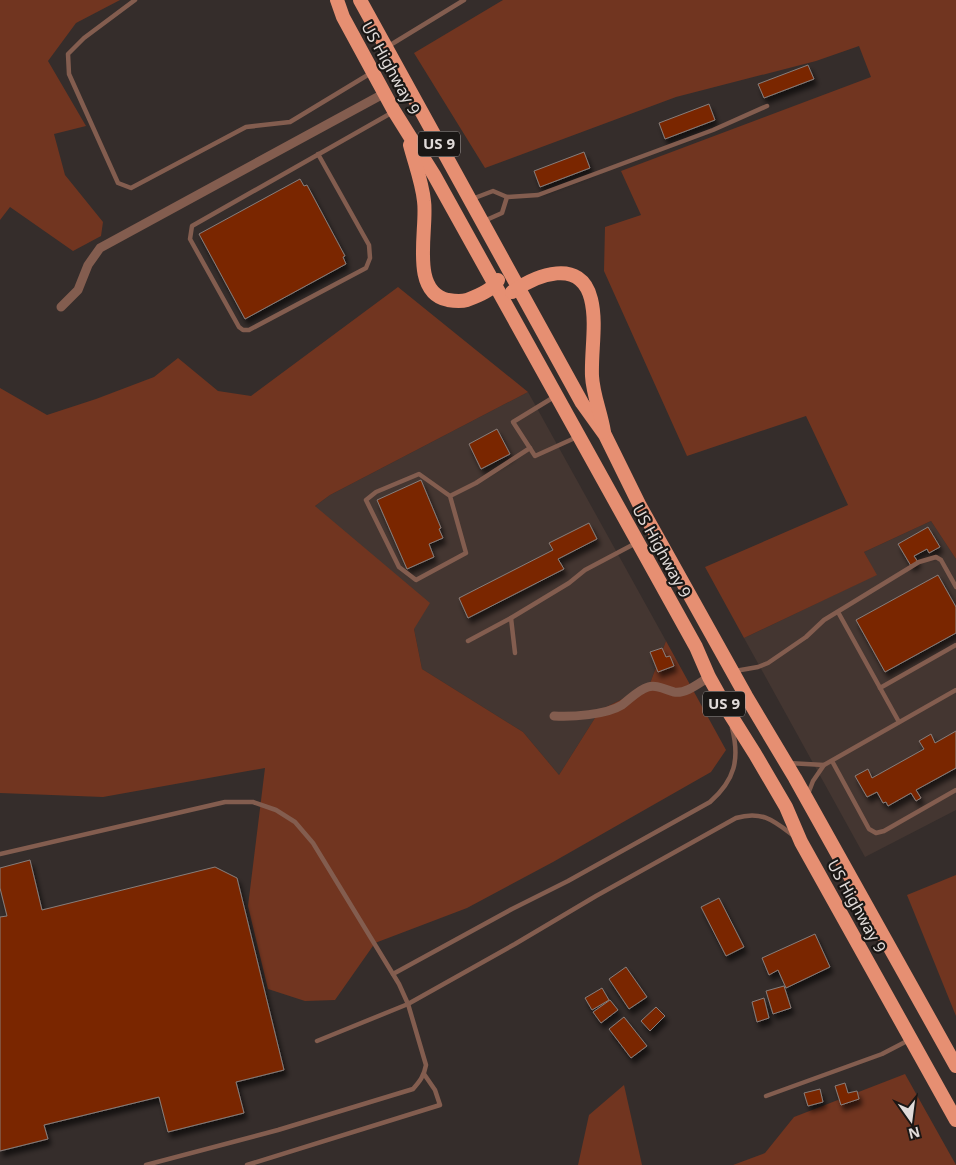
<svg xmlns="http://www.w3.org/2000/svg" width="956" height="1165" font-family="'Noto Sans',sans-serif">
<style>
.built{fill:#443631}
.green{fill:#713520}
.building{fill:#7a2702;stroke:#877e7b;filter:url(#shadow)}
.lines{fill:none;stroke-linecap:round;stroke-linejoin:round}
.service{stroke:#835d4f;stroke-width:4.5}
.minor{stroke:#835d4f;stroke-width:9}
.trunk{stroke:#e68f72;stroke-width:14}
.labels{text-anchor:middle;stroke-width:4.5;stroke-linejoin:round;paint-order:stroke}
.shield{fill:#1a1715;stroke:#a5a09e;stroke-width:1}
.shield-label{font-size:15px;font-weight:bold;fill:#e0dbd9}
.street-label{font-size:16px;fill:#e0dbd9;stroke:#1a1715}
</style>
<defs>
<filter id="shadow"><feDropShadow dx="3" dy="5.5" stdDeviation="2.5" flood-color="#0009"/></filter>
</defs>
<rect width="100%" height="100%" fill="#352d2b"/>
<g class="built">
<path d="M528,392L666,641L649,686L600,710L559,775L523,732L422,669L414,629L315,506L330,495Z"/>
<path d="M931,521L956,559V810L865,857L744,638L876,575L864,552Z"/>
</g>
<g class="green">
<path d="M0,0H120L76,23L48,61L86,126L54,134L65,175L103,222L101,236L73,251L10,207L0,220Z"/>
<path d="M503,0H956V559L931,521L864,552L877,575L744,638L705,567L848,505L806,416L687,456L604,271L605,227L641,215L621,171L871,77L859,46L816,61L676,97L485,168L414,53Z"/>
<path d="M398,287L528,392L330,495L315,506L430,603L414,629L422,669L523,732L559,775L600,710L649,686L666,641L726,750L711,772L553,862L467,908L375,943L335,1000L305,1001L268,989L248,906L265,768L103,797L0,793V388L47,415L96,399L154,377L178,358L218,391L251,396Z"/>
<path d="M956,875V1016L907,895Z"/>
<path d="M905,1074L956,1165H733L765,1153L794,1117Z"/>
<path d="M624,1085L642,1165H578L589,1115Z"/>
</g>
<g class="building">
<path d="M808,65L814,79L764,98L758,84Z"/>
<path d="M709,104L715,120L665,139L659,123Z"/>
<path d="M584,152L590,168L540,187L534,171Z"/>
<path d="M300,179L304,186L307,185L345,256L343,257L346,264L245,319L199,234Z"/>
<path d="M497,429L510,454L481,469L469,444Z"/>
<path d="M421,480L441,528L439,529L443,538L429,544L434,557L407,569L377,500Z"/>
<path d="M589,523L597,539L558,559L564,569L468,618L459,598L553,550L549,543Z"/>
<path d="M928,527L940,547L929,553L927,549L914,556L918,562L911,566L898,544Z"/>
<path d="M938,575L956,607V633L885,672L856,620Z"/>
<path d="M662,648L666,657L670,656L674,666L658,672L650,652Z"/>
<path d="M956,731V768L916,790L921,798L916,801L911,793L888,806L886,802L883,803L877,792L867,797L855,776L868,769L872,778L924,749L919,741L931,734L935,743Z"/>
<path d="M30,860L42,910L215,867L237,878L284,1070L236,1082L244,1113L168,1132L159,1097L44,1125L48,1139L0,1151V917L7,916L0,888V868Z"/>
<path d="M719,898L744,947L726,956L701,907Z"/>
<path d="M815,934L830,967L786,988L778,970L769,975L762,958Z"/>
<path d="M626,967L647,997L629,1009L609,979Z"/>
<path d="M784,986L791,1008L773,1014L766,991Z"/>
<path d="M602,988L609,1000L592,1010L585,998Z"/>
<path d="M764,998L769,1018L757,1022L752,1002Z"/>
<path d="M610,1000L618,1010L601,1023L593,1012Z"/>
<path d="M656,1007L665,1016L650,1031L641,1021Z"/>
<path d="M624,1017L647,1046L631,1058L609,1029Z"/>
<path d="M845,1083L848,1093L857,1091L859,1099L841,1105L835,1086Z"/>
<path d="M820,1089L823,1102L808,1106L804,1093Z"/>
</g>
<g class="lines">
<g class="service">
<path d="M135,0L84,38L68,54L69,74L118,183L131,188L246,127L290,122L371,73"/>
<path d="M387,47L464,0"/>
<path d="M318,154L369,245L370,258L366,268L249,330H243L239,327L190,239L192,226L393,112"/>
<path d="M507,197L538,195L713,130L767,106"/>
<path d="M472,199L493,191L507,197L502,213L484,221"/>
<path d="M554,397L513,422L535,456L577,437"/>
<path d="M450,496L419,474L376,492L366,500L399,567L416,580L466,553L450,496L476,483L530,448"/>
<path d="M838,612L899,722"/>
<path d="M511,618L515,653"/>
<path d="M468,641L511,618L569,583L585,570L636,543"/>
<path d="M735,671L758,667L768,663L806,637L824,620L919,562L936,557L941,560L956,587"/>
<path d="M880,688L956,645"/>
<path d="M832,761L869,829L876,833L884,831L956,790"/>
<path d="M788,763L824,765"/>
<path d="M808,794L813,781L824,765L956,690"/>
<path d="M0,854L225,802H253L276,810L295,822L313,843L399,984L408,1004L426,1065C424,1076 420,1081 413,1089L278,1130L146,1165"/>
<path d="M393,974L512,909L568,881L710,802C735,780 740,759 732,728"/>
<path d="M317,1041L408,1004L515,944L596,896L736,818C762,810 774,821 794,836"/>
<path d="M766,1096L882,1054L909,1040"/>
<path d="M247,1165L440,1105L435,1090L424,1074"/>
</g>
<g class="minor">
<path d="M61,307L78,290L88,265L100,248L385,93"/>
<path d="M554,716C572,717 606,715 622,705C630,699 638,690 648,687C657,684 665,690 674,692C686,694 699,683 709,677"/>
</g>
<g class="trunk">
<path d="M337,0L343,17L394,111L434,175L696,647L709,677L728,711L755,754L786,807L801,842L956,1120"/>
<path d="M360,0L582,403L605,435L640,506L746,696L795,778L956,1066"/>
<path d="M410,145C415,164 422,182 424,201C428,229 409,292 448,300C454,301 460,302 467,300C478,296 493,290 498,280"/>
<path d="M512,292C536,275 581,257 591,299C597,323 591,351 592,376C593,395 601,413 604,432"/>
</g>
</g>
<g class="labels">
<g class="shield">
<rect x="418" y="131.5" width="42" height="25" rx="4"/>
<rect x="703" y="691.5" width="42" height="25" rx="4"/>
</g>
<g class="shield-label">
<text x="439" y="149">US 9</text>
<text x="724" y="709">US 9</text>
</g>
<g class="street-label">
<text transform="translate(391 68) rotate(61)" y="6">US Highway 9</text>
<text transform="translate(662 551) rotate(61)" y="6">US Highway 9</text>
<text transform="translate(857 906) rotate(61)" y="6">US Highway 9</text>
</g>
</g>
<g transform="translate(911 1120) rotate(166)" stroke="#1a1715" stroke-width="4" paint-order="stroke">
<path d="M0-4L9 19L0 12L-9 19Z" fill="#e0dbd9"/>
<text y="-8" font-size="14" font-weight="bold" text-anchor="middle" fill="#e0dbd9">N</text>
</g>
</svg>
